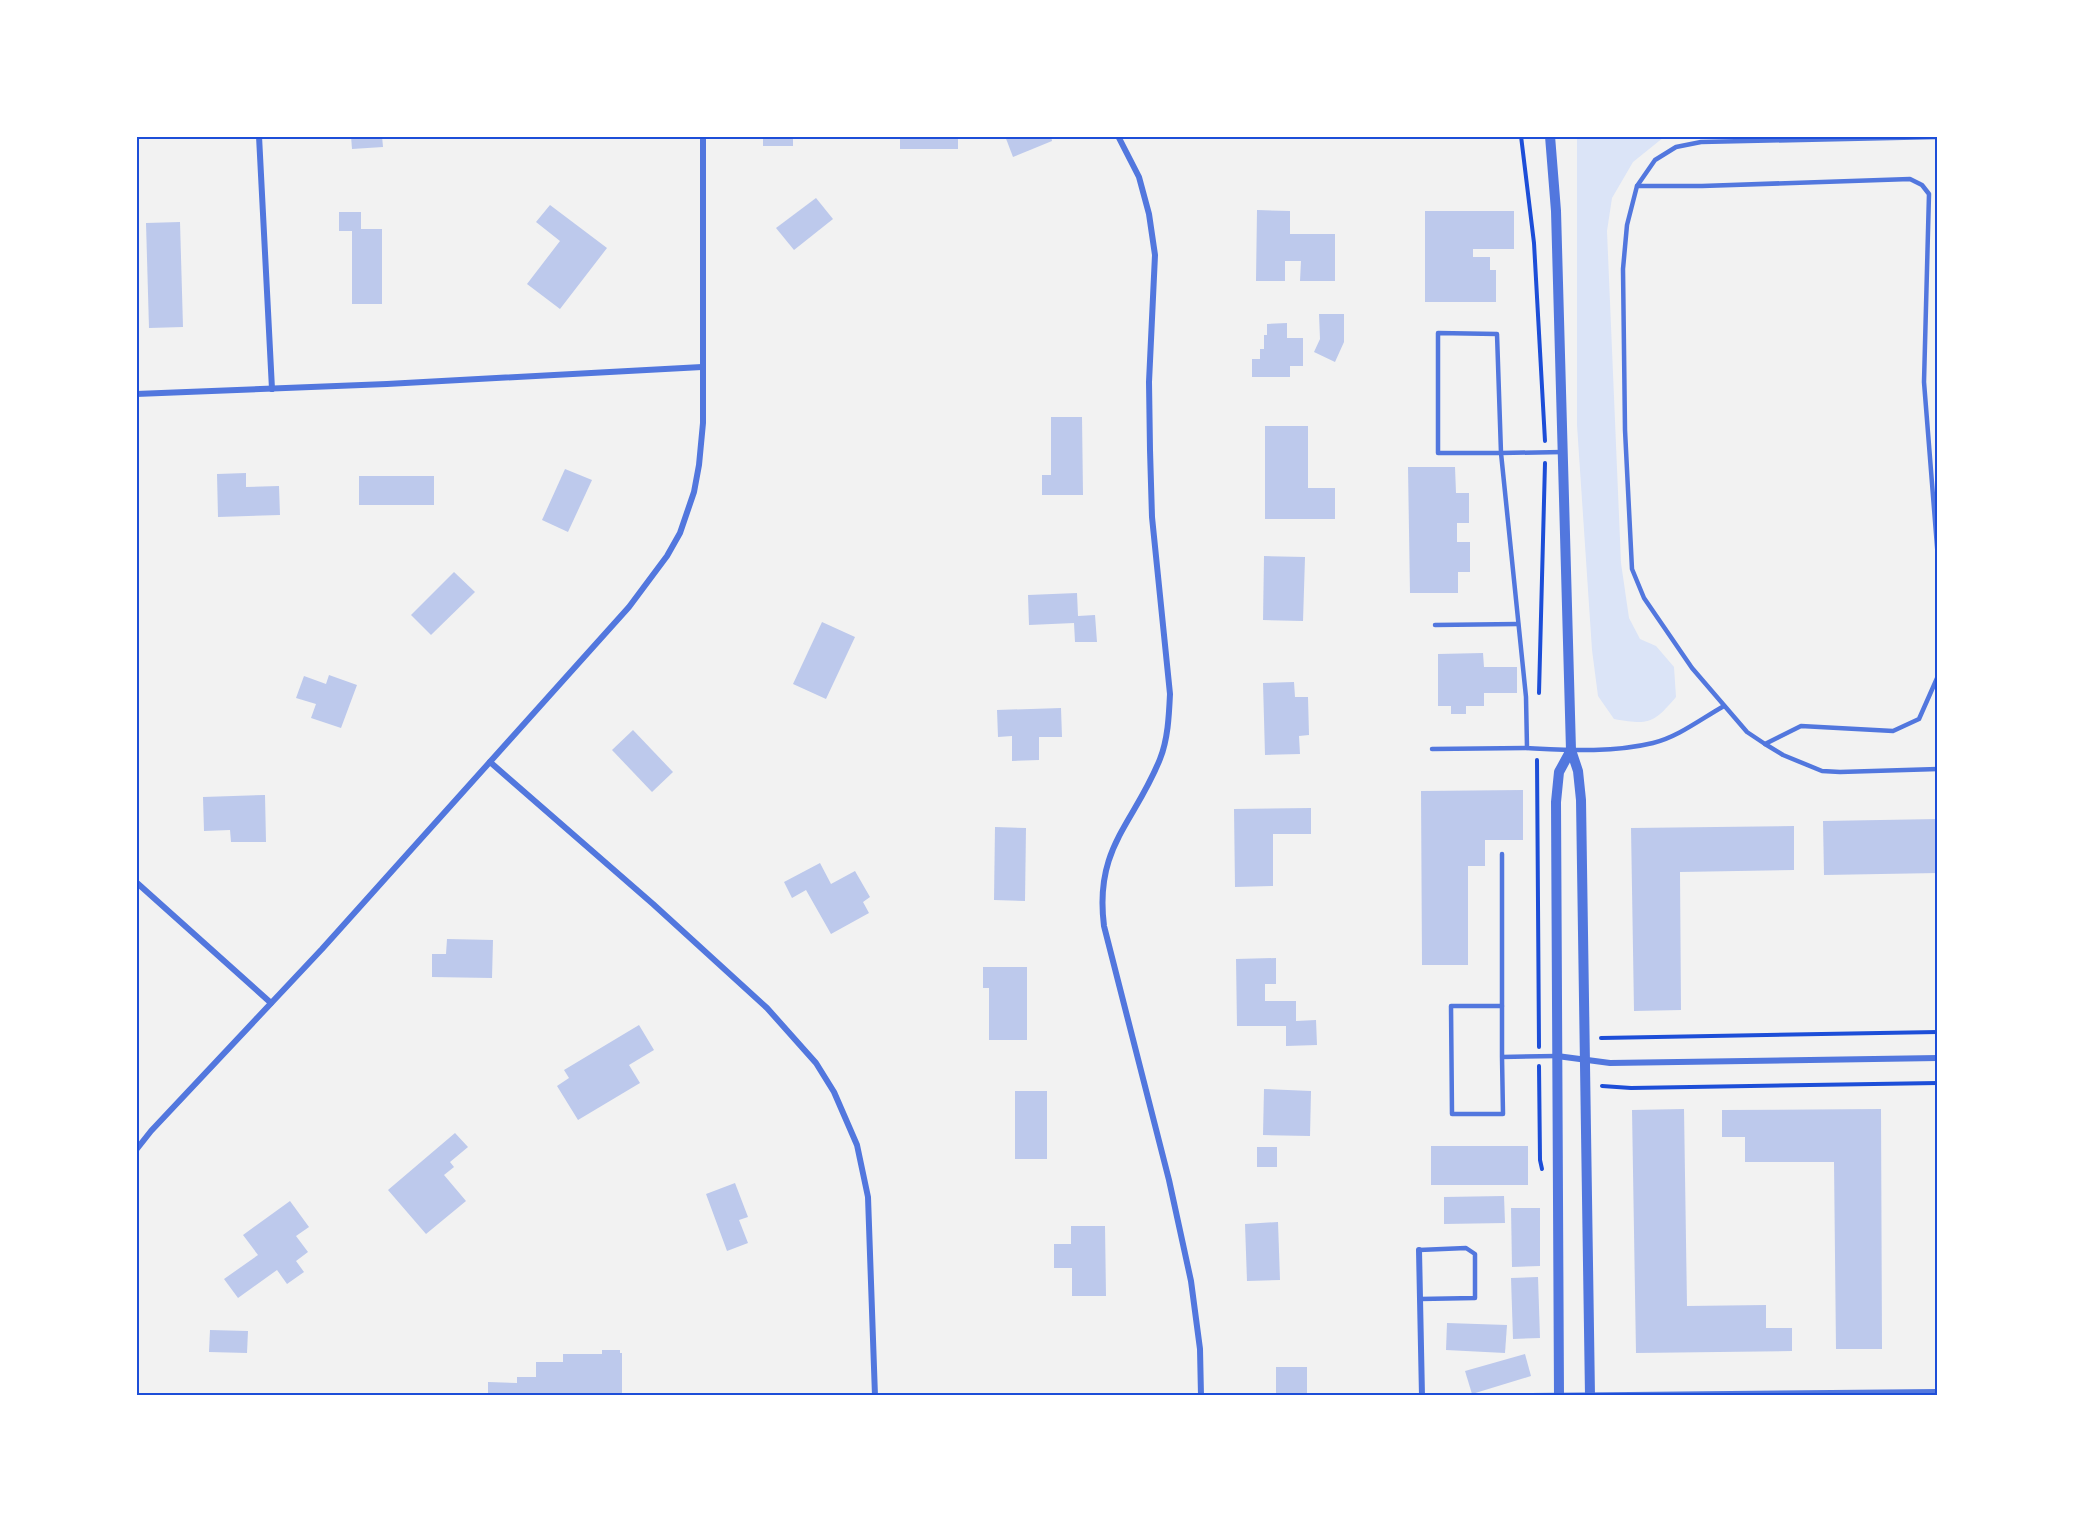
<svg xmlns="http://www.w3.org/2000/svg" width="2074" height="1532" font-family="Literata,serif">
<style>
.green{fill:#dbe4f7}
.building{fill:#bdc9ec}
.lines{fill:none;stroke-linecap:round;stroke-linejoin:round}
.path{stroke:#1d4ed8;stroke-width:4}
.service{stroke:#5277de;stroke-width:4.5}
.minor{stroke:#5277de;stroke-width:6}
.tertiary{stroke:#5277de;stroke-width:10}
.neatline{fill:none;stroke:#1d4ed8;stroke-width:2}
</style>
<rect width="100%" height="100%" fill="#f2f2f2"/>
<path class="green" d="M1579,136L1664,137L1633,162L1612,198L1607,231L1621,563L1629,618L1640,639L1656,646L1674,667L1676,697C1653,724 1649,725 1614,719L1598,696L1592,650L1577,425V139Z"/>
<g class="building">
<path d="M351,136H382L383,147L352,149Z"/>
<rect x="763" y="136" width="30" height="10"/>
<rect x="900" y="136" width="58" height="13"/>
<path d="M1005,136H1051L1052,141L1013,157Z"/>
<path d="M816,198L833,219L794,250L776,228Z"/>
<path d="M550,205L607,248L560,309L527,284L560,241L536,222Z"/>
<path d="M1257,210L1290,211V234H1335V281H1300L1301,261H1285V281H1256Z"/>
<path d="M1425,211H1514V249H1473V257H1490V270H1496V302H1425Z"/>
<path d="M339,212H361V229H382V304H352V231H339Z"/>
<path d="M180,222L183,327L149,328L146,223Z"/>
<path d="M1319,314H1344V342L1335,362L1314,352L1320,339Z"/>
<path d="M1287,323V338H1303V366H1290V377H1252V359H1260V349H1264V335H1267V324Z"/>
<path d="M1051,417H1082L1083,495H1042V475H1051Z"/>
<path d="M1265,426H1308V488H1335V519H1265Z"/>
<path d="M1408,467H1455L1456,493H1469V523H1457V542H1470V572H1458V593H1410Z"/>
<path d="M565,469L592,480L568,532L542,520Z"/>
<path d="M246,473V487L279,486L280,515L218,517L217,474Z"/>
<rect x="359" y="476" width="75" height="29"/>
<path d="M1264,556L1305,557L1303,621L1263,620Z"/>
<path d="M454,572L475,592L431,635L411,615Z"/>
<path d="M1077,593L1078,616L1095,615L1097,642H1075L1074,623L1029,625L1028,595Z"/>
<path d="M822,622L855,637L826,699L793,684Z"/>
<path d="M1483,653L1484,667H1517V693H1484V706H1466V714H1451V706H1438V654Z"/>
<path d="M329,675L357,685L341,728L311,718L316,704L296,698L304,676L326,684Z"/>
<path d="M1294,682L1295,697H1308L1309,735L1299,736L1300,754L1265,755L1263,683Z"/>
<path d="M1061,708L1062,737H1039V760L1012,761V736L998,737L997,710Z"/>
<path d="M633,730L673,772L652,792L612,750Z"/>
<path d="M1523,790V840H1485V866H1468V965H1422L1421,791Z"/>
<path d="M265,795L266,842H231L230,830L204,831L203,797Z"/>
<path d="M1311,808V834H1273V886L1235,887L1234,809Z"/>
<path d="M1938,819V873L1824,875L1823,821Z"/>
<path d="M1794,826V870L1680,872L1681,1010L1634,1011L1631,828Z"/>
<path d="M995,827L1026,828L1025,901L994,900Z"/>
<path d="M820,863L831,884L855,871L870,897L863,902L869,913L831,934L806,890L792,898L784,882Z"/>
<path d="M447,939L493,940L492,978L432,977V954H446Z"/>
<path d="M1276,958V984H1265V1001H1296V1021L1316,1020L1317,1045L1286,1046V1026H1237L1236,959Z"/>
<path d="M983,967H1027V1040H989V988H983Z"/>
<path d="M639,1025L654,1050L629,1065L640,1083L578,1120L557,1086L569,1078L564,1070Z"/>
<path d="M1264,1089L1311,1091L1310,1136L1263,1135Z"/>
<rect x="1015" y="1091" width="32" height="68"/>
<path d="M1684,1109L1687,1306L1766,1305V1328H1792V1351L1636,1353L1632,1110Z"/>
<path d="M1881,1109L1882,1349H1836L1834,1162H1745V1137H1722V1110Z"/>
<path d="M455,1133L468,1147L450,1162L454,1167L444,1175L466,1201L426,1234L388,1190Z"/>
<rect x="1431" y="1146" width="97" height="39"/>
<rect x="1257" y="1147" width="20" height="20"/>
<path d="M735,1183L748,1217L739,1220L748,1243L727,1251L706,1194Z"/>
<path d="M1504,1196L1505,1223L1444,1224V1197Z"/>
<path d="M290,1201L309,1227L296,1236L308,1252L296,1261L304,1272L287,1284L277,1270L238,1298L224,1279L258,1255L243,1235Z"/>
<path d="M1511,1208H1540V1266L1512,1267Z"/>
<path d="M1278,1222L1280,1280L1247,1281L1245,1224Z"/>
<path d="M1071,1226H1105L1106,1296H1072V1268H1054V1244H1071Z"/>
<path d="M1538,1277L1540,1338L1513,1339L1511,1278Z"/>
<path d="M1447,1323L1507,1325L1505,1353L1446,1350Z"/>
<path d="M210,1330L248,1331L247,1353L209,1352Z"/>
<path d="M602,1350H620V1353H622V1396H488V1382L517,1383V1377H536V1362H563V1354H602Z"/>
<path d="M1525,1354L1531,1376L1472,1394L1465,1371Z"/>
<rect x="1276" y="1367" width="31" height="29"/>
</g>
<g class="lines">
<g class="path">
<path d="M1521,136L1534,243L1545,441"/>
<path d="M1539,693L1545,463"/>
<path d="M1537,760L1539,1047"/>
<path d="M1601,1038L1938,1032"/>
<path d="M1539,1066L1540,1160L1542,1169"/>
<path d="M1602,1086L1631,1088L1938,1083"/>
</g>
<g class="service">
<path d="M1938,137L1701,142L1676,147L1655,160L1637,186L1627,225L1623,269L1625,430L1632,569L1644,598L1692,668L1747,732L1765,744L1783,755L1822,771L1840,772L1938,769"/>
<path d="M1637,186H1702L1910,179L1922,185L1929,194L1924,382L1938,559"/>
<path d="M1438,333L1497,334L1501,453H1438Z"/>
<path d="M1563,452L1501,453L1526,697L1527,748C1568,750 1612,753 1653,743C1678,737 1701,719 1724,706"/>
<path d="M1435,625L1518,624"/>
<path d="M1765,744L1801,726L1893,731L1919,719L1938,676"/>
<path d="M1432,749L1527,748"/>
<path d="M1502,1006V854"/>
<path d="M1502,1057V1006H1451L1452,1114H1503L1502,1057L1557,1056"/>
<path d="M1419,1250L1466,1248L1475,1254V1298L1420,1299"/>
</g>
<g class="minor">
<path d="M259,136L272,389"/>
<path d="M1118,136L1139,177L1149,214L1155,255L1149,382L1150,450L1152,517L1170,694C1169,715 1168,739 1160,759C1134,824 1094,847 1104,926L1169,1180L1191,1281L1200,1349L1201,1396"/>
<path d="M136,394L387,384L702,367"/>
<path d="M490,762L653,904L767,1008L816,1063L834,1092L857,1145L868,1197L875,1396"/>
<path d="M136,882L271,1003"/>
<path d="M1557,1056L1610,1063L1938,1058"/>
<path d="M136,1150L151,1131L322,949L629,607L667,556L680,533L694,492L699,465L703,423V136"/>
<path d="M1419,1250L1422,1396"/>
<path d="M1531,1396L1938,1392"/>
</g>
<g class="tertiary">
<path d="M1550,136L1556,211L1571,750L1578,771L1581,800L1590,1396"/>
<path d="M1559,1396L1556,802L1559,772L1571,750"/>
</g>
</g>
<rect width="2074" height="1532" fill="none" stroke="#ffffff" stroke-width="276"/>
<rect x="138" y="138" width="1798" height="1256" class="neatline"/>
</svg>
